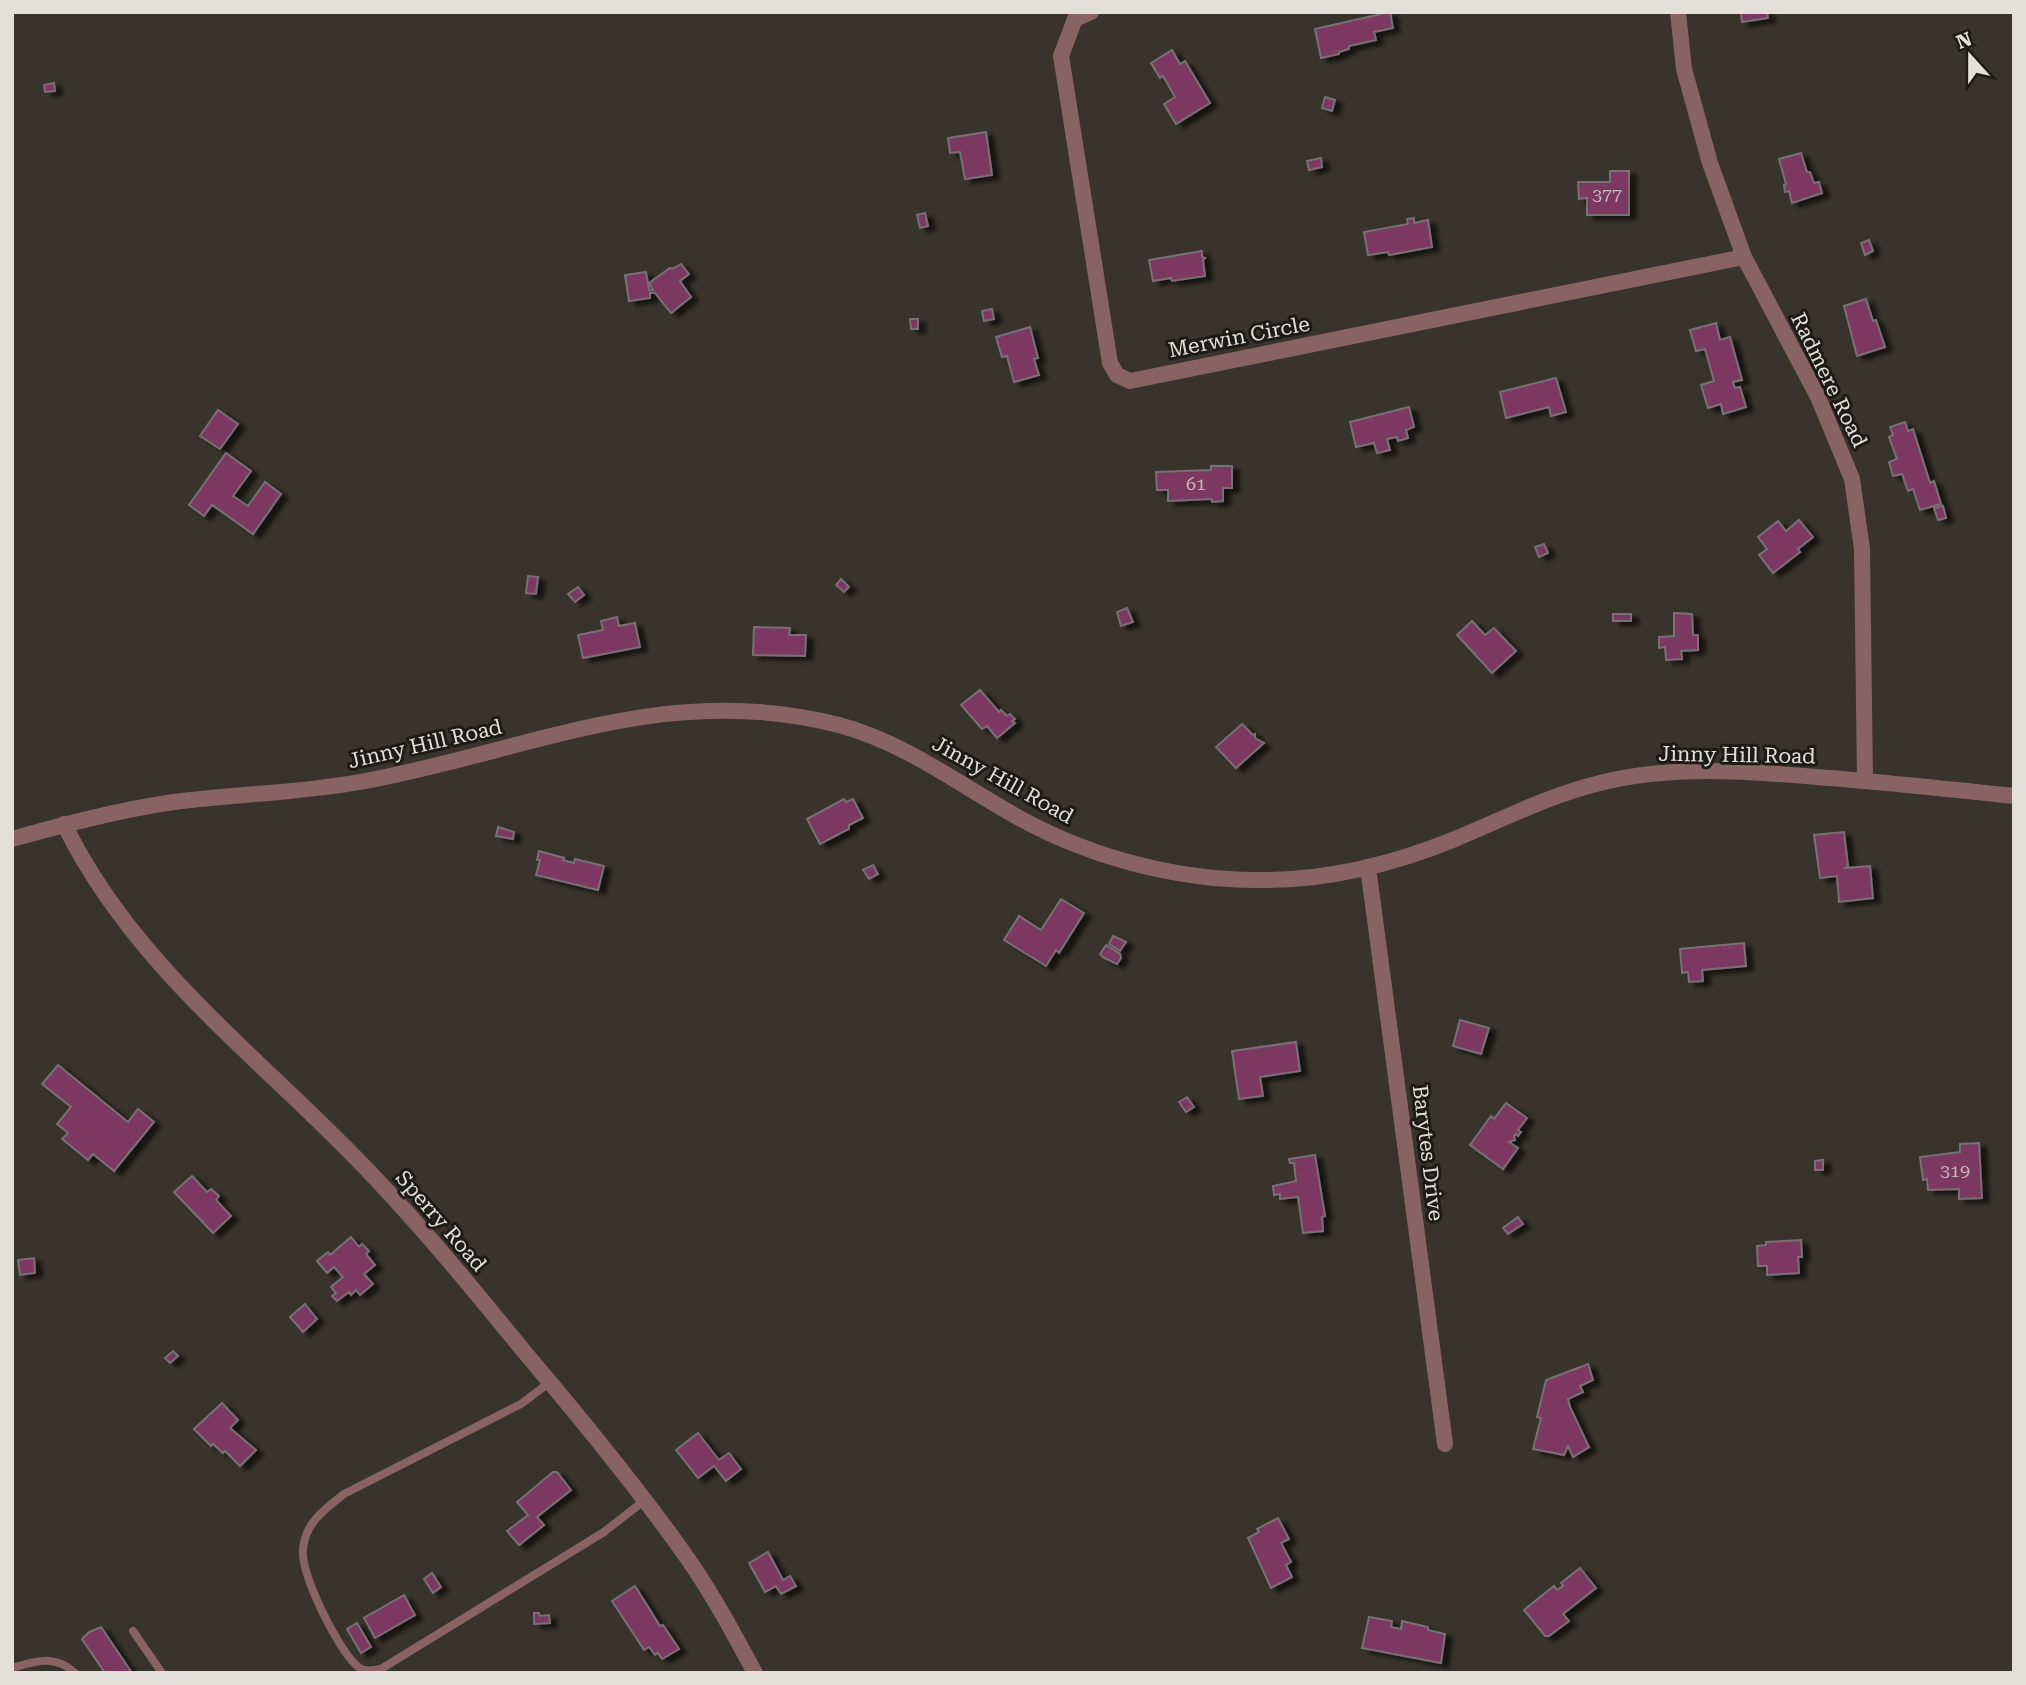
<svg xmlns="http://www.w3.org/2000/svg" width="2026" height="1685" font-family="'Roboto Serif',serif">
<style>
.building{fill:#7b3961;stroke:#786f74;stroke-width:2;filter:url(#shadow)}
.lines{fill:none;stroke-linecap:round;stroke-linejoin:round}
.service{stroke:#886362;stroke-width:8}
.minor{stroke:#886362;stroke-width:16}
.labels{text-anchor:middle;stroke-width:6;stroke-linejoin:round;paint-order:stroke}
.number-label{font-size:18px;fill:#c9b6bc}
.street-label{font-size:21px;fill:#e3e0db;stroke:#1d1b18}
</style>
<defs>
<filter id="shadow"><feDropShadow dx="7" dy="4" stdDeviation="2" flood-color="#0009"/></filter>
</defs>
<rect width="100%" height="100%" fill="#38332c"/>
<g class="building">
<path d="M1390,12L1393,28L1374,32L1376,40L1349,46V49L1339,52V54L1321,58L1315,29Z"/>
<path d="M1741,12H1767L1768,18L1742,22Z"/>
<path d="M1172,50L1180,64L1185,61L1210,103L1176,124L1164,104L1175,97L1163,76L1160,78L1151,63Z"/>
<path d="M54,83L55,91L45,92L44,85Z"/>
<path d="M1325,97L1335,100L1332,111L1322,108Z"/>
<path d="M986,132L992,175L965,179L960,152L950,153L948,138Z"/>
<path d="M1801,153L1807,172H1810L1814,183L1819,182L1822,193L1792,203L1789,191L1785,192L1784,185L1786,184L1779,159Z"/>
<path d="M1321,158L1322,167L1309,170L1307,161Z"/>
<path d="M1610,171H1629V215H1587V198L1579,199L1578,182H1610Z"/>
<path d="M925,213L928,226L920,228L917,215Z"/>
<path d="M1414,218V223L1428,220L1432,247L1389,255L1388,252L1368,255L1364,232L1408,224L1407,219Z"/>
<path d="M1869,240L1873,251L1865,255L1861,243Z"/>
<path d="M1202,251V257L1205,258L1203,260L1205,276L1172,281L1171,278L1153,281L1149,260Z"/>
<path d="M681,264L689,274L680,281L691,297L671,313L655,293H650V298L629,301L625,275L646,272L649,290H653L649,283L670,268L672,269Z"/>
<path d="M1866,299L1873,321L1876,320L1885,347L1857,356L1844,306Z"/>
<path d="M992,309L994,319L984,321L982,311Z"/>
<path d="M910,319H918V329H911Z"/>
<path d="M1716,323L1720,340L1730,337L1742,380L1733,382L1735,388L1740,387L1746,407L1723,414L1721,404L1708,408L1701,385L1714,381L1705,349L1696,351L1690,330Z"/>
<path d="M1030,327L1038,358L1034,359L1039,375L1014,382L1007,356L1002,357L996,337Z"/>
<path d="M1556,378L1566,412L1551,416L1549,407L1506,418L1500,392Z"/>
<path d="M1409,407L1414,427L1406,430L1408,438L1398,441L1397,437L1387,439L1390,450L1377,453L1374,443L1356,447L1350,422Z"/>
<path d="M218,410L238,424L220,449L200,436Z"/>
<path d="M1905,422L1908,431L1913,429L1930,483L1934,481L1941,504L1920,510L1913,489L1908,491L1902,474L1893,476L1889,462L1897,459L1889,437L1893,435L1890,427Z"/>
<path d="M226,453L251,471L233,496L248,506L265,482L281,494L253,534L212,505L204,516L189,505Z"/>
<path d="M1211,466H1232V488H1223V501L1212,502V499L1168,501V490H1157L1156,472L1211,470Z"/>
<path d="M1943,506L1946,518L1938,520L1934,508Z"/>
<path d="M1799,520L1813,537L1798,549L1800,552L1773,573L1759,555L1767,549L1758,537L1778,521L1786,531Z"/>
<path d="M1544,544L1548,553L1539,557L1535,547Z"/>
<path d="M528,576L538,577L536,594L526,593Z"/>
<path d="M841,579L849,587L844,592L836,585Z"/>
<path d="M578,587L584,595L575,602L568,594Z"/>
<path d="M1127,608L1133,622L1121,626L1117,612Z"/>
<path d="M1674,613L1692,614L1693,635H1698V650L1681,651L1682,659L1666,660L1665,647L1659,648V637L1674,636Z"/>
<rect x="1613" y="614" width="18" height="7"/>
<path d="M617,617L619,626L635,623L640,647L583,658L578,635L603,630L601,621Z"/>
<path d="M1472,621L1485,635L1494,628L1516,651L1492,673L1457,635Z"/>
<path d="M754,627L790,628L789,635H806L805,656L753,655Z"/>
<path d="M980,690L999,712L1001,710L1007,716L1010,714L1015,719L1012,721L1015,723L997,738L987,726L982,729L961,705Z"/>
<path d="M1242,724L1253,735L1255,734V738L1264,743L1236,768L1216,747Z"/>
<path d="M844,799L846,802L853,799L863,818L849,825V829L820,844L807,819Z"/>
<path d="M498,827L514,832L513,839L496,836Z"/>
<path d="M1844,832L1848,866L1845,868L1870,866L1873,898L1839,902L1837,876L1820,878L1814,835Z"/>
<path d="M539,851L564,858L563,860L574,863L575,859L604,866L598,890L536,875L540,860H537Z"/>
<path d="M873,865L878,874L869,879L863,870Z"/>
<path d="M1061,899L1084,913L1059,953L1056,950L1046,966L1004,940L1019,916L1041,930Z"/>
<path d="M1113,936L1126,942L1120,951L1109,944Z"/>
<path d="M1744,943L1746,966L1702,970L1703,981L1689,982L1688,972L1682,973L1680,949Z"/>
<path d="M1106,945L1120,954L1121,958L1117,964L1104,958L1100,954Z"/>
<path d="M1460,1020L1489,1028L1481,1054L1453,1046Z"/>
<path d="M1296,1042L1300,1071L1260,1077L1263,1096L1239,1099L1232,1051Z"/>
<path d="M58,1065L128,1122L138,1109L154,1122L114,1171L93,1154L88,1160L62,1139L68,1133L57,1124L71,1107L42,1084Z"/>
<path d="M1187,1097L1194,1107L1186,1112L1179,1102Z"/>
<path d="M1506,1103L1527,1118L1518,1130L1521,1132L1518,1136L1516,1134L1514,1136L1515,1140L1509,1142L1518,1148L1503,1169L1470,1145L1491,1116L1494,1119Z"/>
<path d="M1979,1143L1982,1198L1959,1199V1189L1928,1190L1927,1179L1923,1180L1920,1157L1960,1152V1144Z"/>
<path d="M1315,1155L1325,1216L1322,1217L1323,1231L1303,1233L1298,1197L1280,1199V1194L1274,1195L1273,1186L1296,1181L1294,1163H1290L1289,1159Z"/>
<path d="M1823,1160V1170H1815V1161Z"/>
<path d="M192,1176L207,1192L211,1189L219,1196L216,1200L231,1216L213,1233L174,1192Z"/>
<path d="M1518,1217L1523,1224L1508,1234L1503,1228Z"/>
<path d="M351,1237L359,1247L362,1244L369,1251L366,1254L375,1265L364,1274L373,1284L360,1295L356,1290L351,1295L349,1292L337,1301L332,1296L336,1293L331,1287L343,1277L334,1267L327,1273L317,1261L328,1252L330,1255Z"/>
<path d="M1801,1240L1802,1257H1798L1799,1273L1767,1275V1266H1758L1757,1246L1766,1245V1242Z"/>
<path d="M34,1258L35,1273L20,1275L18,1260Z"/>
<path d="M305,1304L317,1319L303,1332L290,1317Z"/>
<path d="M173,1351L178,1356L170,1363L165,1358Z"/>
<path d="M1588,1364L1593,1380L1580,1386L1583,1392L1568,1399L1570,1407L1589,1447L1573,1457L1568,1446L1564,1455L1533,1449L1541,1418L1537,1417L1546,1380Z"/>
<path d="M222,1403L238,1420L230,1428L256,1450L240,1466L225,1451L223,1453L213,1444L211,1446L194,1429Z"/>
<path d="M698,1433L719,1460L729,1453L741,1469L726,1481L714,1466L698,1478L676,1450Z"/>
<path d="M553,1472H557L571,1490L537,1517L544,1525L519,1545L507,1531L528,1515L517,1502Z"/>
<path d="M1278,1518L1289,1539L1281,1543L1291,1562L1286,1565L1292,1577L1271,1588L1248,1538L1259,1532L1257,1529Z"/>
<path d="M768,1552L783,1580L790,1576L796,1586L781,1594L776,1586L765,1592L749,1563Z"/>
<path d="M1580,1568L1596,1588L1563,1614L1569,1621L1549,1636H1545L1524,1610L1554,1586L1557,1590L1563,1586L1561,1583Z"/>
<path d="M432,1573L441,1587L433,1593L424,1579Z"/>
<path d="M635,1586L660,1626L663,1625L679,1649L662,1659L658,1653L655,1655L649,1647L644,1650L612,1601Z"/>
<path d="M404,1595L415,1615L375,1638L364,1618Z"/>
<path d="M534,1613H539L540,1616L549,1615L550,1623L534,1624Z"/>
<path d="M1369,1617L1392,1621L1391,1627L1401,1629L1402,1621L1428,1627V1630L1445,1634L1441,1663L1362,1648Z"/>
<path d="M357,1623L371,1647L361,1653L347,1629Z"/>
<path d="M101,1627L132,1673H105L82,1639L89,1632Z"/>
</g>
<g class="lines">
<g class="service">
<path d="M550,1382L521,1404L344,1494C325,1509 306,1522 303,1548C300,1574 337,1647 356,1665C363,1672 372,1671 381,1669L604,1532L645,1500"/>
<path d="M133,1631L162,1673"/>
<path d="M12,1668C36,1661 55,1654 75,1673"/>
</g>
<g class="minor">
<path d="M1091,12L1075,19L1061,56L1110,363L1117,375L1130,381L1744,257"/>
<path d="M1678,12L1684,69L1710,163L1744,257L1818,397L1852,479L1862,549L1865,781"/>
<path d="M64,824C136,971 267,1062 376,1179C429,1235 478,1295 527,1355C583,1421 638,1488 688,1559C713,1595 734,1634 755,1673"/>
<path d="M12,839C66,824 119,810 174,802C236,794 299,793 360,782C527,752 665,680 839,725C907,743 962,787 1023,820C1095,859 1182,881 1263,880C1329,880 1394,864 1455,839C1503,819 1550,795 1600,783C1671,765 1746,771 1817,777C1883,782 1948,789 2014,796"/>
<path d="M1368,867L1445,1444"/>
</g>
</g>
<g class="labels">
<g class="number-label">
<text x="1607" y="201">377</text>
<text x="1196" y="490">61</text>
<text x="1955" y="1177">319</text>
</g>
<g class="street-label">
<text transform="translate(1239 337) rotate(-11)" y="7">Merwin Circle</text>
<text transform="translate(1829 380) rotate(64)" y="7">Radmere Road</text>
<text transform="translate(425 744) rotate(-13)" y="7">Jinny Hill Road</text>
<text transform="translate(1737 755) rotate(1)" y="7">Jinny Hill Road</text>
<text transform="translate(1003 780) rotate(29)" y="7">Jinny Hill Road</text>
<text transform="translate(1428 1153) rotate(83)" y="7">Barytes Drive</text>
<text transform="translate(441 1221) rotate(49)" y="7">Sperry Road</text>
</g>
</g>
<rect width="2026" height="1685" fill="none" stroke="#e3e0db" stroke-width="28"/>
<g transform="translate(1970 56) rotate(339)" stroke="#1d1b18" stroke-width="5" paint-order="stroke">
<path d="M0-5L12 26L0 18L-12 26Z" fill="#e3e0db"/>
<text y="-10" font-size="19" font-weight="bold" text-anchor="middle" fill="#e3e0db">N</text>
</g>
</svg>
